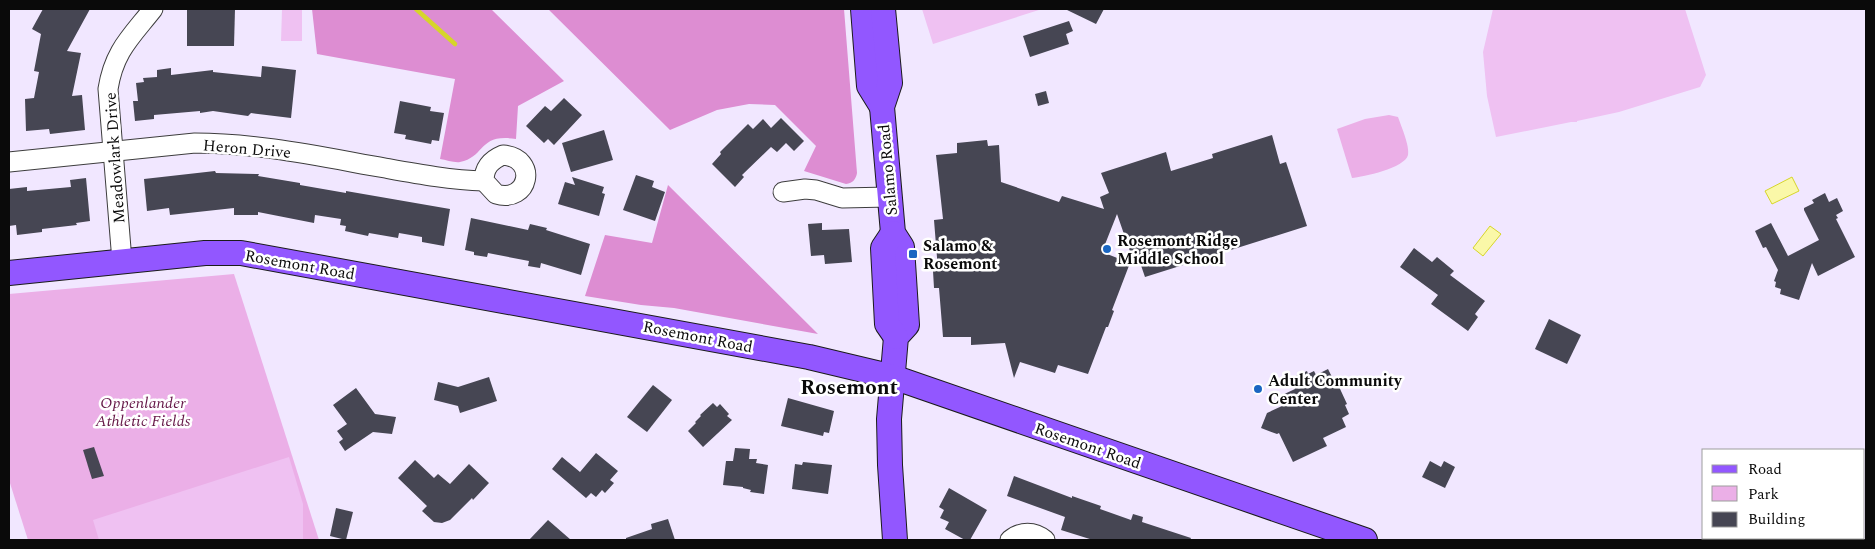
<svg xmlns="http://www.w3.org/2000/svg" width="1875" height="549" font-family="Spectral,serif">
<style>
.green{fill:#ebafe7}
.forest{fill:#dd8dd2}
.pitch{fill:#efc1f2}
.water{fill:#faf8a8;stroke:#d6d52a}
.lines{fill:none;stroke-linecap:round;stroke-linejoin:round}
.stream{stroke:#d6d52a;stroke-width:4.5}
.building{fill:#464653}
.minor-casing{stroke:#3d3d3d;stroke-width:21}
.major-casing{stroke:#1b1b1b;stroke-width:26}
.minor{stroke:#fff;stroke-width:19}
.major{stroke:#9257ff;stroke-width:24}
.poi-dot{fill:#1a66c2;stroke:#fff;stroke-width:2}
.labels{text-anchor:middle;stroke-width:5;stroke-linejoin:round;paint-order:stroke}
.street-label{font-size:16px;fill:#0a0a0a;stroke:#fff}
.poi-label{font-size:16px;font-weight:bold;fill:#0a0a0a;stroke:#fff;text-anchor:start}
.park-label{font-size:16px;font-style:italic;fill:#651747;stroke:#fff}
.district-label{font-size:21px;font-weight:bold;fill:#0a0a0a;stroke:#fff}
</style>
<rect width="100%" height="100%" fill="#f1e7ff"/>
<g class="green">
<path d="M1389,115L1398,117C1401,126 1410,146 1408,155C1405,168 1363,177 1352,178L1337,129L1365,119Z"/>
<path d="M234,274L319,540H28L9,480V294Z"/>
</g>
<g class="forest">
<path d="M312,9H491L564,81L518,106L516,139C478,133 486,157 460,162C455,163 446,160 440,159L455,79L317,54Z"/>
<path d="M548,9H844L857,173C856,179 853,183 846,184L804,171L816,146L775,105L749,104L717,110L670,130Z"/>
<path d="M668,185L818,334L674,308L641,305L585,296L605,235L652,243Z"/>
</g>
<g class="pitch">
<path d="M282,9H302V41H281Z"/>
<path d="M922,9H1042L933,44Z"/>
<path d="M1493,9H1685L1706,75L1700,87L1619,112L1577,121V122H1571L1496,137L1487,96L1483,52Z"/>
<path d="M289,457L303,504V540H99L93,520Z"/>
</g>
<g class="water">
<path d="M1792,177L1799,191L1772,204L1765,191Z"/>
<path d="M1490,226L1501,234L1483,256L1473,248Z"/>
</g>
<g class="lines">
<path class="stream" d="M416,9L455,44"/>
</g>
<g class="building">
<path d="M43,9H90L67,51L81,53L72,96L82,95L85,130L50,134L49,129L26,131L25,99L34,98L39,72L34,71L41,34L32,29Z"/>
<path d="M187,9H235L234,46H187Z"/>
<path d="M1065,9H1104L1096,24Z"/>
<path d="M1069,21L1073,31L1066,34L1069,44L1030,57L1023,36Z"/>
<path d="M262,66L296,70L291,118L251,113L248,116L213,111L200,113V111L154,115V119L135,121L133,101H138L136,83L144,82L143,78L157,77V70L171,68V75L213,70V72L261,77Z"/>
<path d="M1046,91L1049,103L1038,106L1035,94Z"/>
<path d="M564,98L582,115L554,145L548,139L544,143L526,126L545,106L551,111Z"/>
<path d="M400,101L431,107L430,111L444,113L439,141L432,140L431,144L405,139L406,135L394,133Z"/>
<path d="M781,118L804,141L794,151L786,143L777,152L771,147L742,175L744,177L735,187L712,164L721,154L720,152L748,124L753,129L763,119L771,128Z"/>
<path d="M604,130L613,160L571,172L562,143Z"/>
<path d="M1272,135L1280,164L1286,162L1307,226L1145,277L1135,248L1132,257L1117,214L1102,252L1130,263L1112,310L1114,311L1108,327H1106L1088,374L1058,365L1055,373L1020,362L1014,378L1005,343L971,345V337H943L939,288H934L933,271L938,270L934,220L943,219L936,155L957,153V143L987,140L988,146L999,145L1001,182L1059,202L1062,196L1104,209L1100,197L1109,193L1101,173L1166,152L1171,171L1213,158L1212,154Z"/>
<path d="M215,171L216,173L259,174L258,176L300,183V185L346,193V191L450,209L444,246L422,242V237L399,233L398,238L369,233L368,236L345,231L346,226L340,225L341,219L315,215L314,223L258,212V215H234V208L170,215L169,208L147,211L144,179Z"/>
<path d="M636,175L654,181L652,187L665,192L655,221L623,210Z"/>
<path d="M572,177L604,187L602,193L605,194L599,216L558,204L565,182L575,185Z"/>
<path d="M86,178L90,221L76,223L77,225L42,229V232L17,235L16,225L9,226V189L27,187V191L71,187L70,180Z"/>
<path d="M1825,193L1829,202L1837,198L1843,211L1836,215L1838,218L1836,219L1855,257L1818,276L1812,263L1799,300L1780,294L1781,289L1775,287L1776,282L1774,281L1778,270L1766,247L1763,248L1755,231L1771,223L1788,256L1819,240L1804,210V208L1814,203L1812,200Z"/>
<path d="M471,218L528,230L530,224L547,228L546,230L590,244L581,275L541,263L540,268L528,266L529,261L488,253L487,257L474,255V252L465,250Z"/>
<path d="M822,223V230L849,229L852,262L825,264L824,255L811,256L808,224Z"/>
<path d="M1414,248L1432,262L1437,257L1454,271L1450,275L1485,301L1475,314L1478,317L1468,331L1431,304L1438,295L1400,267Z"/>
<path d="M1549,319L1581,335L1567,364L1535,349Z"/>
<path d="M1328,369L1333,379L1335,378L1347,404L1345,405L1349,414L1342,418L1346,427L1323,438L1327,446L1293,462L1279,433L1277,434L1261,428L1267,413L1282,406L1278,397L1295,389L1292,381L1298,379L1296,376L1307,371L1308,374L1314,371L1316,375Z"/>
<path d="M489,377L497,401L460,413L458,406L434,400L438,382L458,387Z"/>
<path d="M653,385L672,400L647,432L627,417Z"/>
<path d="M356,388L375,414L396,417L392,434L373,432L345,451L339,442L343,439L337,431L347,424L333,405Z"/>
<path d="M788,398L834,411L829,433L824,432L823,436L781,426Z"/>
<path d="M713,403L717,407L720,404L729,414L727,416L732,420L703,447L688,431L696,423L695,422L701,416L700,415Z"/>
<path d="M94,447L104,476L92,479L83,450Z"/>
<path d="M735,448L750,449L749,459H757L756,463L768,465L764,494L750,492L751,490L743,488V487L723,485L726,461H733Z"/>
<path d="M596,453L618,471L610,480L614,483L605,493L602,490L596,497L591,493L586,498L552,469L562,457L580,472Z"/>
<path d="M415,460L434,478L438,474L450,484L469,464L489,483L473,500L472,498L450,520L442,523L434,522L422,511L427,506L398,478Z"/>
<path d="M1430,461L1441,467L1444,461L1455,467L1445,488L1422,477Z"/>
<path d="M803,462L832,465L828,494L792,489L795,464L802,465Z"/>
<path d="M1014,476L1072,498V496L1101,506L1100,509L1131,520L1133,514L1143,517L1142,522L1191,538L1190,540H1093L1061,530L1065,517L1007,496Z"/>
<path d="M949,488L987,510L970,540H965L945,529L949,522L940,518L944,510L939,507Z"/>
<path d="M336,508L353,512L346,540L330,536Z"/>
<path d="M668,519L675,540H626V538L652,529L651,524Z"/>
<path d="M548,520L571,540H529Z"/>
</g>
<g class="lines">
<g class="minor-casing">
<g id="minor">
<path d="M503,155C539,158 529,204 496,194L484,181C484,167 491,160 503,155Z"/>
<path d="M9,162L195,143C259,143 322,157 385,168C418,174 450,180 484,181"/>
<path d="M783,192L805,189L816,190L842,198L889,197"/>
<path d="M122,261L108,89C114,51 131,37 153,9"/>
<path d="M1010,540C1021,531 1034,531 1045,540"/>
</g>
</g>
<g class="major-casing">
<g id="major">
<path d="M863,9L869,86L882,107"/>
<path d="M883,9L890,83L882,107L893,233L902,247L907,325L896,337L889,419L890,465L895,540"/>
<path d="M893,233L883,248L887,324L896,337"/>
<path d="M9,273L205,253H241L809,357L893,377L1365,540"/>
</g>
</g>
<use href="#minor" class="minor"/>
<use href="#major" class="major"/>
</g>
<g class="poi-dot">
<circle cx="1107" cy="249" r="5"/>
<rect x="908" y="249" width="10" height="10" rx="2.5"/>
<circle cx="1258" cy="389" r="5"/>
</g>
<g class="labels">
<g class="street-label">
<text transform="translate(247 148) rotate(5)" y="6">Heron Drive</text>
<text transform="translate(114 158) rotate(-94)" y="6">Meadowlark Drive</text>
<text transform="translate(887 170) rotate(-95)" y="6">Salamo Road</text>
<text transform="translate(300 264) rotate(10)" y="6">Rosemont Road</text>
<text transform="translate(698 336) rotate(11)" y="6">Rosemont Road</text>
<text transform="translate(1088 445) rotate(19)" y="6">Rosemont Road</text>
</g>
<g class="poi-label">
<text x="1117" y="246">Rosemont Ridge<tspan x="1117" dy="18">Middle School</tspan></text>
<text x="923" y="251">Salamo &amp;<tspan x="923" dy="18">Rosemont</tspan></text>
<text x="1268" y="386">Adult Community<tspan x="1268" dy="18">Center</tspan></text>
</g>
<g class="park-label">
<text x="143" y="408">Oppenlander<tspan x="143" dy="18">Athletic Fields</tspan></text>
</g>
<g class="district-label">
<text x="849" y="394">Rosemont</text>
</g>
</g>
<rect width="1875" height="549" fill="none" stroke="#0a0a0a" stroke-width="20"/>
<rect x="1702" y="449" width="162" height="90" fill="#ffffff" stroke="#9d9d9d"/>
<rect x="1712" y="465" width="25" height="8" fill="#9257ff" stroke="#9d9d9d"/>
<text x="1748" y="474" font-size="15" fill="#0a0a0a">Road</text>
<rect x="1712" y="486" width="25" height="15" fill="#ebafe7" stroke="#9d9d9d"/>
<text x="1748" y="499" font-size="15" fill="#0a0a0a">Park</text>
<rect x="1712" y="512" width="25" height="15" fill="#464653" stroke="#9d9d9d"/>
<text x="1748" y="524" font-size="15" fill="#0a0a0a">Building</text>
</svg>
